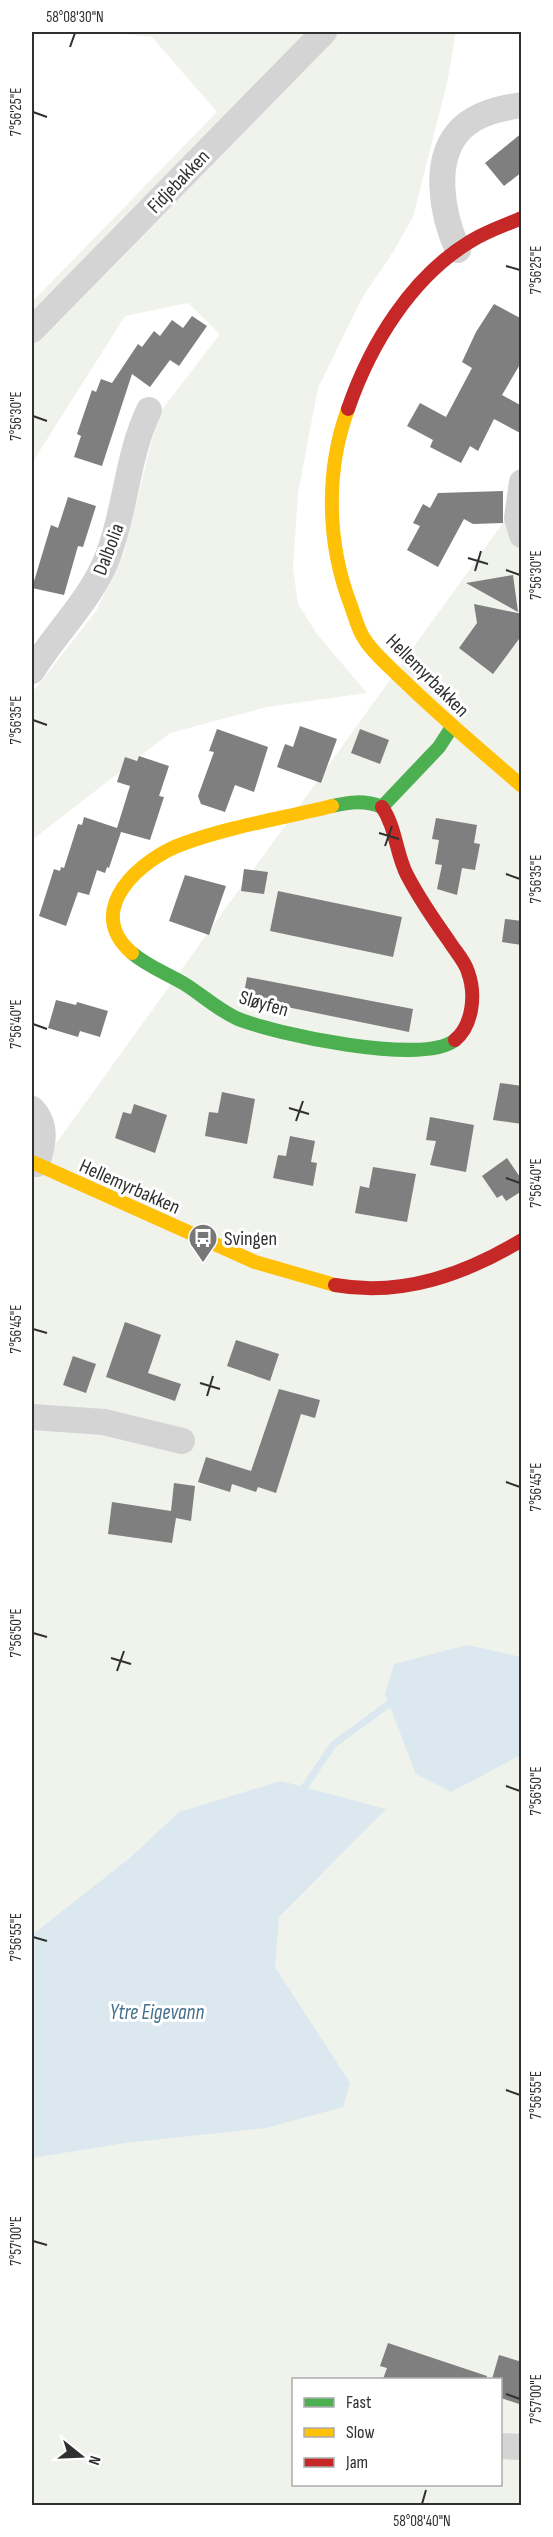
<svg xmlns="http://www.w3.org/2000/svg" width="553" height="2537" font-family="'Sofia Sans Condensed',sans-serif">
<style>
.green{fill:#f0f2ec;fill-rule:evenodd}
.water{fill:#dce8f0}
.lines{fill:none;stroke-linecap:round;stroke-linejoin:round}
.stream{stroke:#dce8f0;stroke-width:7}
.building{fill:#7f7f7f}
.street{stroke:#d4d4d4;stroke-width:26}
.fast{stroke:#4caf50;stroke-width:14}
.slow{stroke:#ffc107;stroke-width:14}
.jam{stroke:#c62828;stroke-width:14}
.ticks{fill:none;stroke:#303030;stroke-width:2}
.labels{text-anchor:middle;stroke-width:6;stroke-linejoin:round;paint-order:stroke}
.street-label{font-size:20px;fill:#303030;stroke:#fff}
.poi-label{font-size:20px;fill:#303030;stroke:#fff;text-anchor:start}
.water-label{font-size:21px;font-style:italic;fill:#446f8b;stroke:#fff}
.neatline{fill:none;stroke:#303030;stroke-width:2}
.ticks-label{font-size:15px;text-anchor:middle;fill:#303030}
</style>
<rect width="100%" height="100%" fill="#fff"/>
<g class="green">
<path d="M104,32H456L447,83L413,217L393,252L362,298L318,388L298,493L293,568L298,604L317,634L367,693L267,707L170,733L32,840V693L96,611L124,553L158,415L220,334L188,303L125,316L32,463V302L217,112L152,37Z"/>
<path d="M521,498V2505L32,2506V1177ZM294,2380H500V2484H294Z"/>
</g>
<g class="water">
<path d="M467,1645L521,1657V1755L451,1792L416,1774L385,1694L394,1664Z"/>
<path d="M281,1781L386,1809L279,1917L275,1967L350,2083L343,2107L266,2128L125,2143L32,2158V1935L131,1857L179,1812Z"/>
</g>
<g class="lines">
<path class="stream" d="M304,1788L333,1745L390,1703"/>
</g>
<g class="building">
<path d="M522,133V172L504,186L485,163Z"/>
<path d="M494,304L522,319V361L502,395L522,406V434L494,419L478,451L470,446L461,463L430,447L433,440L407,426L420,403L446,417L472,368L462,362L476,332Z"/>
<path d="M192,316L207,326L179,366L170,360L150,387L132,374L102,466L74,457L81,436L77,434L92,390L96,392L101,379L112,383L138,344L142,347L154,331L160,336L172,320L183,328Z"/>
<path d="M503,491V523L473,524L464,519L438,567L407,550L420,526L413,523L423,504L430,508L438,493Z"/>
<path d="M68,497L96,506L83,547L78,546L64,595L32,588L51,525L58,528Z"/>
<path d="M513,575L518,612L466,583Z"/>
<path d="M474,604L522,614V635L493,674L459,648L477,623Z"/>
<path d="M300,726L337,739L321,783L277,767L285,744L293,747Z"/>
<path d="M217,729L268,747L254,792L235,785L225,812L201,804L198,796L214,752L209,751Z"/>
<path d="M360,729L389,740L380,764L351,753Z"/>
<path d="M139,756L169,766L159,796L164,797L150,840L121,832L109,868L107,867L105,873L97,870L89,895L78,892L66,926L39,916L54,869L60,871L61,867L64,868L78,824L82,825L84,817L117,828L130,786L117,782L125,757L137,761Z"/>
<path d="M436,818L477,825L474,843L480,844L475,870L462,868L457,895L437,889L442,865L435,864L439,840L432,839Z"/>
<path d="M244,869L268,872L264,894L241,891Z"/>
<path d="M185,875L226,886L209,935L169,921Z"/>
<path d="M278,891L402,917L393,957L270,931Z"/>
<path d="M505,919L522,921V945L502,942Z"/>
<path d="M247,977L413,1009L409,1032L243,998Z"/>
<path d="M56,1000L76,1005L77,1002L108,1011L100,1037L80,1031L78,1037L48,1028Z"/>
<path d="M500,1083L522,1086V1124L493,1120Z"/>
<path d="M222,1092L255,1099L247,1144L205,1136L209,1112L218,1113Z"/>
<path d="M134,1104L167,1115L155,1153L115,1138L123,1112L131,1114Z"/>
<path d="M430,1117L474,1125L466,1172L430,1165L436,1141L426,1140Z"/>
<path d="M290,1136L315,1141L311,1162L317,1163L313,1186L273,1178L278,1155L286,1156Z"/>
<path d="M507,1158L522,1180V1191L506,1201L502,1195L497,1198L482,1176Z"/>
<path d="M373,1167L416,1174L407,1222L355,1213L360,1186L369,1188Z"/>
<path d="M125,1322L161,1335L148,1373L181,1384L175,1401L106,1377Z"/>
<path d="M236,1340L279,1354L270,1381L227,1366Z"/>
<path d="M73,1356L96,1364L86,1393L63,1385Z"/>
<path d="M279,1389L320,1400L315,1418L301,1414L276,1493L258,1487L256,1492L232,1484L230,1492L198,1482L206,1457L251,1471Z"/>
<path d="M174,1483L195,1486L191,1521L176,1518L172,1543L108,1534L112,1502L171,1511Z"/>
<path d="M388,2343L487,2376L486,2379H383L387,2368L380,2366Z"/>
<path d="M499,2355L522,2362V2405L501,2398V2379H492Z"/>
</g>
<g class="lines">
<g class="street">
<path d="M458,250C442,215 431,158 462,128C478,113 501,108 522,105"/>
<path d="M32,330L324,32"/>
<path d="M522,482L517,518L522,535"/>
<path d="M32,671C56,632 91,600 108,556C126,509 127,456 149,410"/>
<path d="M32,1109C48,1126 43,1144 37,1164"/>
<path d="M32,1417L104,1422L182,1441"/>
<path d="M500,2446L522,2447"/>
</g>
<g class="fast">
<path d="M332,806C350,802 364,800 382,807L439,747L452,727"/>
<path d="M132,953C147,966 166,973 183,983C201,994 217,1009 236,1018C273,1034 424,1066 455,1040"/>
</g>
<g class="slow">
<path d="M348,409C325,472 327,544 351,606C355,617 358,630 365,640C375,655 390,667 403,680C441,717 481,751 522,786"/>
<path d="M132,953C82,910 141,858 185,843C232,826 284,818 332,806"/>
<path d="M32,1162L255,1262L335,1285"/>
</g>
<g class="jam">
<path d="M348,409C370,345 411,277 471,241C487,231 505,225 522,218"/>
<path d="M382,807C396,827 396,854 407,875C419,898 434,920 449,941C455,951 465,961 468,972C476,994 473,1025 455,1040"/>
<path d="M335,1285C403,1297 465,1274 522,1240"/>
</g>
</g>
<path class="ticks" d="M70,47L75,33M33,112L47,117M506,266L520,270M33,416L47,421M468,558L488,564M506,570L520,575M475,571L481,551M33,720L47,725M379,833L399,839M385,846L392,826M506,874L520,879M33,1024L47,1029M289,1108L309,1114M296,1121L303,1101M506,1178L520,1183M33,1329L47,1333M200,1383L220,1389M207,1396L213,1376M506,1482L520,1487M33,1633L47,1637M111,1658L131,1664M117,1671L124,1651M506,1786L520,1791M33,1937L47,1941M506,2090L520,2095M33,2241L47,2245M506,2394L520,2399M422,2504L426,2490"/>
<defs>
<g id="bus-pin" transform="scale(1.5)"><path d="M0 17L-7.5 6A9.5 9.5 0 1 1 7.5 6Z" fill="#787878" stroke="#fff"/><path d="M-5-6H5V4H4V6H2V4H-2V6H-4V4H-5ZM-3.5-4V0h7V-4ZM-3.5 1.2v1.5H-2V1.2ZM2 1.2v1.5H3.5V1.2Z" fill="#fff"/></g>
</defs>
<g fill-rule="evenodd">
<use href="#bus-pin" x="203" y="1238"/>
</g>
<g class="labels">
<g class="street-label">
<text transform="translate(178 181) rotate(-46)" y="7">Fidjebakken</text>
<text transform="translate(108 549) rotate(-69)" y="7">Dalbolia</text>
<text transform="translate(428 675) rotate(45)" y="7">Hellemyrbakken</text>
<text transform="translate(264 1003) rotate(16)" y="7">Sløyfen</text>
<text transform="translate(130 1186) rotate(24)" y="7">Hellemyrbakken</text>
</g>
<g class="poi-label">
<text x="224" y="1245">Svingen</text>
</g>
<g class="water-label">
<text x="157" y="2019">Ytre Eigevann</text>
</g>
</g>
<rect width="553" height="2537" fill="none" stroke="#ffffff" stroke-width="66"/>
<rect x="292" y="2378" width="210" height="108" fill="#ffffff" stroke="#acacac" stroke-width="1.5"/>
<rect x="304" y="2398" width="30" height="9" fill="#4caf50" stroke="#acacac" stroke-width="1.5"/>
<text x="346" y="2408" font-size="18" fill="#303030">Fast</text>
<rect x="304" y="2428" width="30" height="9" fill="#ffc107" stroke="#acacac" stroke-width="1.5"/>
<text x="346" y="2438" font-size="18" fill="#303030">Slow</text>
<rect x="304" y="2458" width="30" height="9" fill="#c62828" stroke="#acacac" stroke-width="1.5"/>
<text x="346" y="2468" font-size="18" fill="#303030">Jam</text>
<g transform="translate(81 2456) rotate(108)" stroke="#ffffff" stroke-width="4.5" paint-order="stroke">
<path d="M0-4.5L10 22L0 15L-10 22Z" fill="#303030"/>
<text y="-9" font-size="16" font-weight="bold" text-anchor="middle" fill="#303030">N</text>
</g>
<rect x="33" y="33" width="487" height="2471" class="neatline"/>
<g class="ticks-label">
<text x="75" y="22">58°08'30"N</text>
<text transform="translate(16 112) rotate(-90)" y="5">7°56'25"E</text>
<text transform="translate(536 270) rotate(-90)" y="5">7°56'25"E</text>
<text transform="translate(16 416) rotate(-90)" y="5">7°56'30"E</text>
<text transform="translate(536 575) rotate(-90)" y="5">7°56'30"E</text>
<text transform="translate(16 720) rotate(-90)" y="5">7°56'35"E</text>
<text transform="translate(536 879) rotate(-90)" y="5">7°56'35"E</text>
<text transform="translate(16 1024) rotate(-90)" y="5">7°56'40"E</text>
<text transform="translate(536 1183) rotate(-90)" y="5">7°56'40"E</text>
<text transform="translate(16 1329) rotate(-90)" y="5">7°56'45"E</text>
<text transform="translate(536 1487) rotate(-90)" y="5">7°56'45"E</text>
<text transform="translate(16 1633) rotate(-90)" y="5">7°56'50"E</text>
<text transform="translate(536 1791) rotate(-90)" y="5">7°56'50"E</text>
<text transform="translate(16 1937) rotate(-90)" y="5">7°56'55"E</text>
<text transform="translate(536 2095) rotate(-90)" y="5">7°56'55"E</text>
<text transform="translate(16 2241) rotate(-90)" y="5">7°57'00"E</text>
<text transform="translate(536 2399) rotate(-90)" y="5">7°57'00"E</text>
<text x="422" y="2526">58°08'40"N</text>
</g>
</svg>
